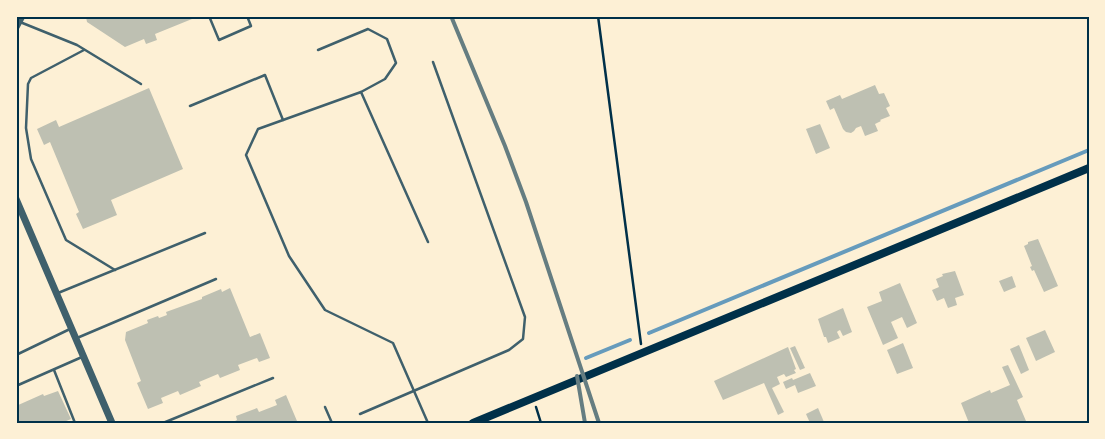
<svg xmlns="http://www.w3.org/2000/svg" width="1105" height="439" font-family="'Archivo Narrow',sans-serif">
<style>
.lines{fill:none;stroke-linecap:round;stroke-linejoin:round}
.stream{stroke:#669bbc;stroke-width:4}
.building{fill:#bec0b2}
.path{stroke:#003049;stroke-width:2.5}
.service{stroke:#3f606c;stroke-width:2.5}
.tertiary{stroke:#3f606c;stroke-width:7}
.secondary{stroke:#003049;stroke-width:8}
.rail{stroke:#657d81;stroke-width:4}
.neatline{fill:none;stroke:#003049;stroke-width:2}
</style>
<rect width="100%" height="100%" fill="#fdf0d5"/>
<g class="lines">
<g class="stream">
<path d="M649,333L1089,150"/>
<path d="M586,358L630,340"/>
</g>
</g>
<g class="building">
<path d="M88,16H191L192,19L155,34L157,40L146,44L144,39L125,47L87,22L86,17Z"/>
<path d="M875,85L879,94L884,93L890,106L886,108L890,116L880,120L881,121L875,124L878,131L865,136L861,126L856,128L854,131L851,133L846,132L843,129L834,108L830,110L826,101L840,95L842,99Z"/>
<path d="M149,88L183,169L111,200L117,215L83,229L76,214L79,212L50,142L44,145L37,129L56,120L59,127Z"/>
<path d="M820,124L830,148L816,154L806,129Z"/>
<path d="M1038,239L1058,286L1044,292L1034,270L1032,271L1030,267L1032,266L1024,246L1028,244V242Z"/>
<path d="M955,271L964,295L955,298L957,305L948,308L944,298L937,301L932,290L939,287L936,279L943,276L942,274Z"/>
<path d="M1012,276L1016,287L1004,292L999,281Z"/>
<path d="M900,283L917,323L907,328L902,317L891,322L898,338L883,345L867,307L882,301L879,292Z"/>
<path d="M230,288L250,337L260,333L270,358L259,362L257,358L238,365L240,370L220,378L218,374L199,382L201,386L180,395L178,391L161,398L163,403L148,409L137,383L141,381L125,340L126,332L148,323L147,320L158,316L159,318L167,315L166,312L202,299V297L221,289L222,292Z"/>
<path d="M843,308L852,332L843,336L840,330L838,331L837,332L840,338L828,343L826,337H824L818,319Z"/>
<path d="M1045,330L1055,352L1036,361L1026,338Z"/>
<path d="M903,343L913,368L897,374L887,350Z"/>
<path d="M1019,345L1029,370L1021,374L1010,349Z"/>
<path d="M795,346L805,368L800,370L790,348Z"/>
<path d="M788,347L796,369L794,370L796,373L786,377L784,374L777,377L780,384L772,388L784,412L778,415L764,383L723,400L714,381Z"/>
<path d="M1008,365L1023,397L1017,400L1026,421L1022,423H969L961,403L990,390L991,393L1010,385L1002,367Z"/>
<path d="M810,373L816,386L798,393L795,385L786,389L783,382L792,378L793,380Z"/>
<path d="M58,391L71,419L64,422L65,423H16V406L43,394L44,396Z"/>
<path d="M286,395L297,421L291,423H231L237,420L236,416L257,408L259,412L277,405L275,400Z"/>
<path d="M818,408L824,422L810,423L806,414Z"/>
</g>
<g class="lines">
<g class="path">
<path d="M598,16L641,344"/>
<path d="M536,407L541,423"/>
</g>
<g class="service">
<path d="M209,16L219,40L251,26L247,16"/>
<path d="M20,22L77,45L141,84"/>
<path d="M84,50L31,78L28,84L26,128L31,159L66,240L115,270"/>
<path d="M318,50L368,29L387,39L396,63L385,79L361,92"/>
<path d="M190,106L265,75L283,120"/>
<path d="M58,293L205,233"/>
<path d="M77,338L216,279"/>
<path d="M16,355L70,329"/>
<path d="M54,370L75,423"/>
<path d="M16,386L82,357"/>
<path d="M325,407L332,423"/>
<path d="M360,414L509,350L523,339L525,317L433,62"/>
<path d="M163,423L273,378"/>
<path d="M428,423L393,343L325,310L289,256L246,155L258,129L361,92L428,242"/>
</g>
<g class="tertiary">
<path d="M16,27L22,16"/>
<path d="M16,199L112,423"/>
</g>
<path class="secondary" d="M473,423L1089,168"/>
<g class="rail">
<path d="M451,16L505,146L526,202L599,423"/>
<path d="M577,376L585,423"/>
</g>
</g>
<rect width="1105" height="439" fill="none" stroke="#fdf0d5" stroke-width="35"/>
<rect x="18" y="18" width="1070" height="404" class="neatline"/>
</svg>
